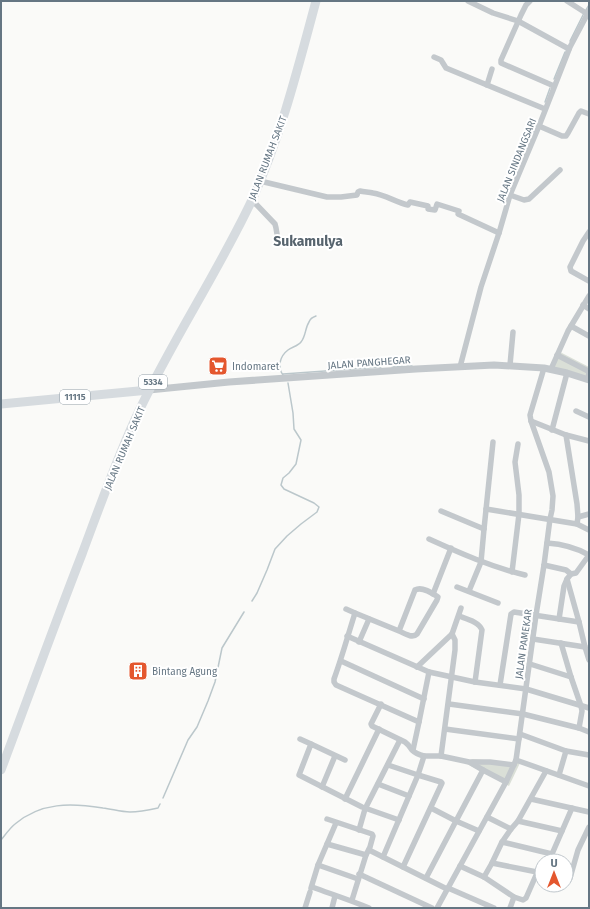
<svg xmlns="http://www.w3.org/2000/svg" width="590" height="909" font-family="'Fira Sans',sans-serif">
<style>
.green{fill:#dadfd7}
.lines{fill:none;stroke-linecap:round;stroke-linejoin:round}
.stream{stroke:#bbc7cb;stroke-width:1.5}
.minor{stroke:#c3c8cc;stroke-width:5.5}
.tertiary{stroke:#c3c8cc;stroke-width:7}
.primary{stroke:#d6dbdf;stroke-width:9}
.labels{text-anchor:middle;stroke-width:4;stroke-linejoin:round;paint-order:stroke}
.shield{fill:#fff;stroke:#939fa8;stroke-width:1}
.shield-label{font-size:9px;font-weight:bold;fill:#657683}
.street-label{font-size:10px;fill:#657683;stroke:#fff}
.poi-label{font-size:10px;fill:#657683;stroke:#fff;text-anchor:start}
.district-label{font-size:14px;font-weight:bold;fill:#57646e;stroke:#fff}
</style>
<rect width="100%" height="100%" fill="#fafaf8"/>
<g class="green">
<path d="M560,352L589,367V380L553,369Z"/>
<path d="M472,759L520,763L509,786L467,764Z"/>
</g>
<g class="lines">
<g class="stream">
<path d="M586,10L589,5"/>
<path d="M570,41L584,13"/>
<path d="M554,79L565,52"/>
<path d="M545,102L550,88"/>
<path d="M519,167L537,122"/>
<path d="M392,367L412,366"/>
<path d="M283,374L381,367"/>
<path d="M283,375C277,367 280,356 288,350C292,347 298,346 301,342C306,336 305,328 309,322C310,319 313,317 316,316"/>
<path d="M252,601L257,593L267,570L275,549L287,536L301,524L317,512L319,507L314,503L284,489L281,485L283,478L289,473L296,464L301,440L294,429L293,413L288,383"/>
<path d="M163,798L188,740L197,727L208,701L215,682L222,648L244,612"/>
<path d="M1,840C5,835 10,828 15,824C41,802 71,803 103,808C112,809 121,812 130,812C139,812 149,810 158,808L160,804"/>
</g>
<g class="minor">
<path d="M468,1L493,13L518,21L569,49"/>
<path d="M530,1L526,5L521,15L501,60V63L554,86"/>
<path d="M567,1L589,15"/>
<path d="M434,57L441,60L446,68L545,109"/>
<path d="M487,85L492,69"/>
<path d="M539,126L562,136H566L568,133L579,113L581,111L589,114"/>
<path d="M260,181L327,197H341L357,195L358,192L360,191C364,192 369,192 373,193C385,195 396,202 408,205L410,202L428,206V209L435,210L437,204L459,211L458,214L499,233"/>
<path d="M510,195L524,200L529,199L560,170"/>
<path d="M252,200L275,224L276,228L277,234"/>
<path d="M589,232L583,241L570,267L571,271L589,281"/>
<path d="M583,305L589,309"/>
<path d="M571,326L589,336"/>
<path d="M557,355L588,371L589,372L588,379"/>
<path d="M510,365L513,332"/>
<path d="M460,367L481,287L499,233L510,195L539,126L570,47L589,11"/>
<path d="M551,369L568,331L589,296"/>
<path d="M576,411L589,417"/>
<path d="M531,421L566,435L589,441"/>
<path d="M552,430L567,373"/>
<path d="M566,435L577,504L578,517L577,524"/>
<path d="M486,509L577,524L589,530"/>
<path d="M441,511L484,529"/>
<path d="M578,517L589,514"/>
<path d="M429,539C460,553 491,567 525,575"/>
<path d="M547,543C562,544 575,547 589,555"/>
<path d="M544,565L566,570L571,574L576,573L589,555"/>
<path d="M512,572L519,514V495L515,462L518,444"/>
<path d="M571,574L567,579L579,622L585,647L589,660"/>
<path d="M457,587L498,603"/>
<path d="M469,591L481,562L484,529L493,442"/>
<path d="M433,594L451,548"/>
<path d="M346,609L355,613"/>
<path d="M459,616C467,619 479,622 482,630L475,682"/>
<path d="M559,619L564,586L567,579"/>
<path d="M399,631C404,633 412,639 417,634L437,600L438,597C432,593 422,586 415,590L399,631L355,613C348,635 342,657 334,679V682L336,685L419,722"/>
<path d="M347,636L429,672L475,682L526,689L589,708"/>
<path d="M533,639L585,647"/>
<path d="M359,642L369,619"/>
<path d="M561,643L571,677L581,706L582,711L579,728"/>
<path d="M341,661L424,699"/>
<path d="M530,664L571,677"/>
<path d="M417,667L452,634L461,608"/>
<path d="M500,685L511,614L514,612L579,622"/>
<path d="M381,704L371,724L372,726L405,742C409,745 410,747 412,750C415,753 420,755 424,756"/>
<path d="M449,704L523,714L579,728L589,732"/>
<path d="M445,729L519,739"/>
<path d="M520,734L566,751L559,775"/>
<path d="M300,739L311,744"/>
<path d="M413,750L419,722L429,672"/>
<path d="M566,751L589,755"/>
<path d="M441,756L455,650V640L452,634"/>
<path d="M345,760L311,744L299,775L362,807L399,820"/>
<path d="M516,760L589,786"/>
<path d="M471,763L483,770L456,821L479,831"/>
<path d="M388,765L418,775L441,782L442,783L403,867"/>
<path d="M483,770L506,782"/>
<path d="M378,784L409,796"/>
<path d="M322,787L335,756"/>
<path d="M345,799L379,729"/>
<path d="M531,799L589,812"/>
<path d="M487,817L511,829"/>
<path d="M327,819L372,834L373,836L370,847L366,855L352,900"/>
<path d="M518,821L562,831"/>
<path d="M359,830L365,809L400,740"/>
<path d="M502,842L552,854"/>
<path d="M327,844L366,855"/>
<path d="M369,850L447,889"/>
<path d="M383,857L418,775L424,756H441L469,762H490L514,765"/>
<path d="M550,861L552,854L572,808"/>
<path d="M492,863L542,873"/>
<path d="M318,865L358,879"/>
<path d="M460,866L484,877L514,897L523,900L526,898L537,873"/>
<path d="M359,874L432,908"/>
<path d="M484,877L492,863L502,842L511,829L518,821L546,771"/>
<path d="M426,878L456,821L431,808"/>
<path d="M566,880H569L570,878L578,850L589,827"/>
<path d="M312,887C331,894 350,900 369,908"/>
<path d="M311,888L318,865L336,823"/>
<path d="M448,888L494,908"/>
<path d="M305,908L310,892"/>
<path d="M332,908L335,896"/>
<path d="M437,908L506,782L516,760L536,615L544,565L550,519L552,510L553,496L549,472L531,421L530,415L544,368"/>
<path d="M510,908L514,897"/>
</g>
<path class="tertiary" d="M149,390L229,382L416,369L494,365L544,368L567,373L589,380"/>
<g class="primary">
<path d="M1,404L149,390"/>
<path d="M1,770C28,698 54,626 82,554C100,506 117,457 139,411C173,339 218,272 252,200C281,136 298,68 316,1"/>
</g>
</g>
<defs>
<g id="supermarket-square" transform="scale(1)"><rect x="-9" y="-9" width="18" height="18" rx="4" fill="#e4572e" stroke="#fff"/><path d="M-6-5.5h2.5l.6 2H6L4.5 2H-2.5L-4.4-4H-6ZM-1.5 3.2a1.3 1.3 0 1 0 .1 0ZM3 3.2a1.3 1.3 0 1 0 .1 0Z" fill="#fff"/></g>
<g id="building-square" transform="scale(1)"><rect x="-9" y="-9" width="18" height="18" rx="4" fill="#e4572e" stroke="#fff"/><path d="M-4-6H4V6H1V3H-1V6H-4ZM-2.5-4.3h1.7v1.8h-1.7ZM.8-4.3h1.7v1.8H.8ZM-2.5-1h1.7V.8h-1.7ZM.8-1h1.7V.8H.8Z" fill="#fff"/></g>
</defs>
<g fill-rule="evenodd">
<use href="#supermarket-square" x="218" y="366"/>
<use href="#building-square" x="138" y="671"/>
</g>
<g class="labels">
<g class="shield">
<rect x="139" y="375" width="28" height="14" rx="3"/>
<rect x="60" y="390" width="30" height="14" rx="3"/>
</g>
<g class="shield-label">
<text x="153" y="385">5334</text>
<text x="75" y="400">11115</text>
</g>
<g class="street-label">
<text transform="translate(267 158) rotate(-69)" y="4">JALAN RUMAH SAKIT</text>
<text transform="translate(516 160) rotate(-68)" y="4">JALAN SINDANGSARI</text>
<text transform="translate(369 362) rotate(-4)" y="4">JALAN PANGHEGAR</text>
<text transform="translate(124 448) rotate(-67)" y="4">JALAN RUMAH SAKIT</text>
<text transform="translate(523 644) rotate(-82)" y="4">JALAN PAMEKAR</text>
</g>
<g class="poi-label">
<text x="232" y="370">Indomaret</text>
<text x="152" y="675">Bintang Agung</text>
</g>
<g class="district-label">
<text x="308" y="246">Sukamulya</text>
</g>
</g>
<rect width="590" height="909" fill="none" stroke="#657683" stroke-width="4"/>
<g transform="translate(554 873)"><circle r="19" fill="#ffffff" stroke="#c1c8cd"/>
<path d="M0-3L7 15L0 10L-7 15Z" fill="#e4572e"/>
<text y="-6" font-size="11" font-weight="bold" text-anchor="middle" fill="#657683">U</text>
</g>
</svg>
